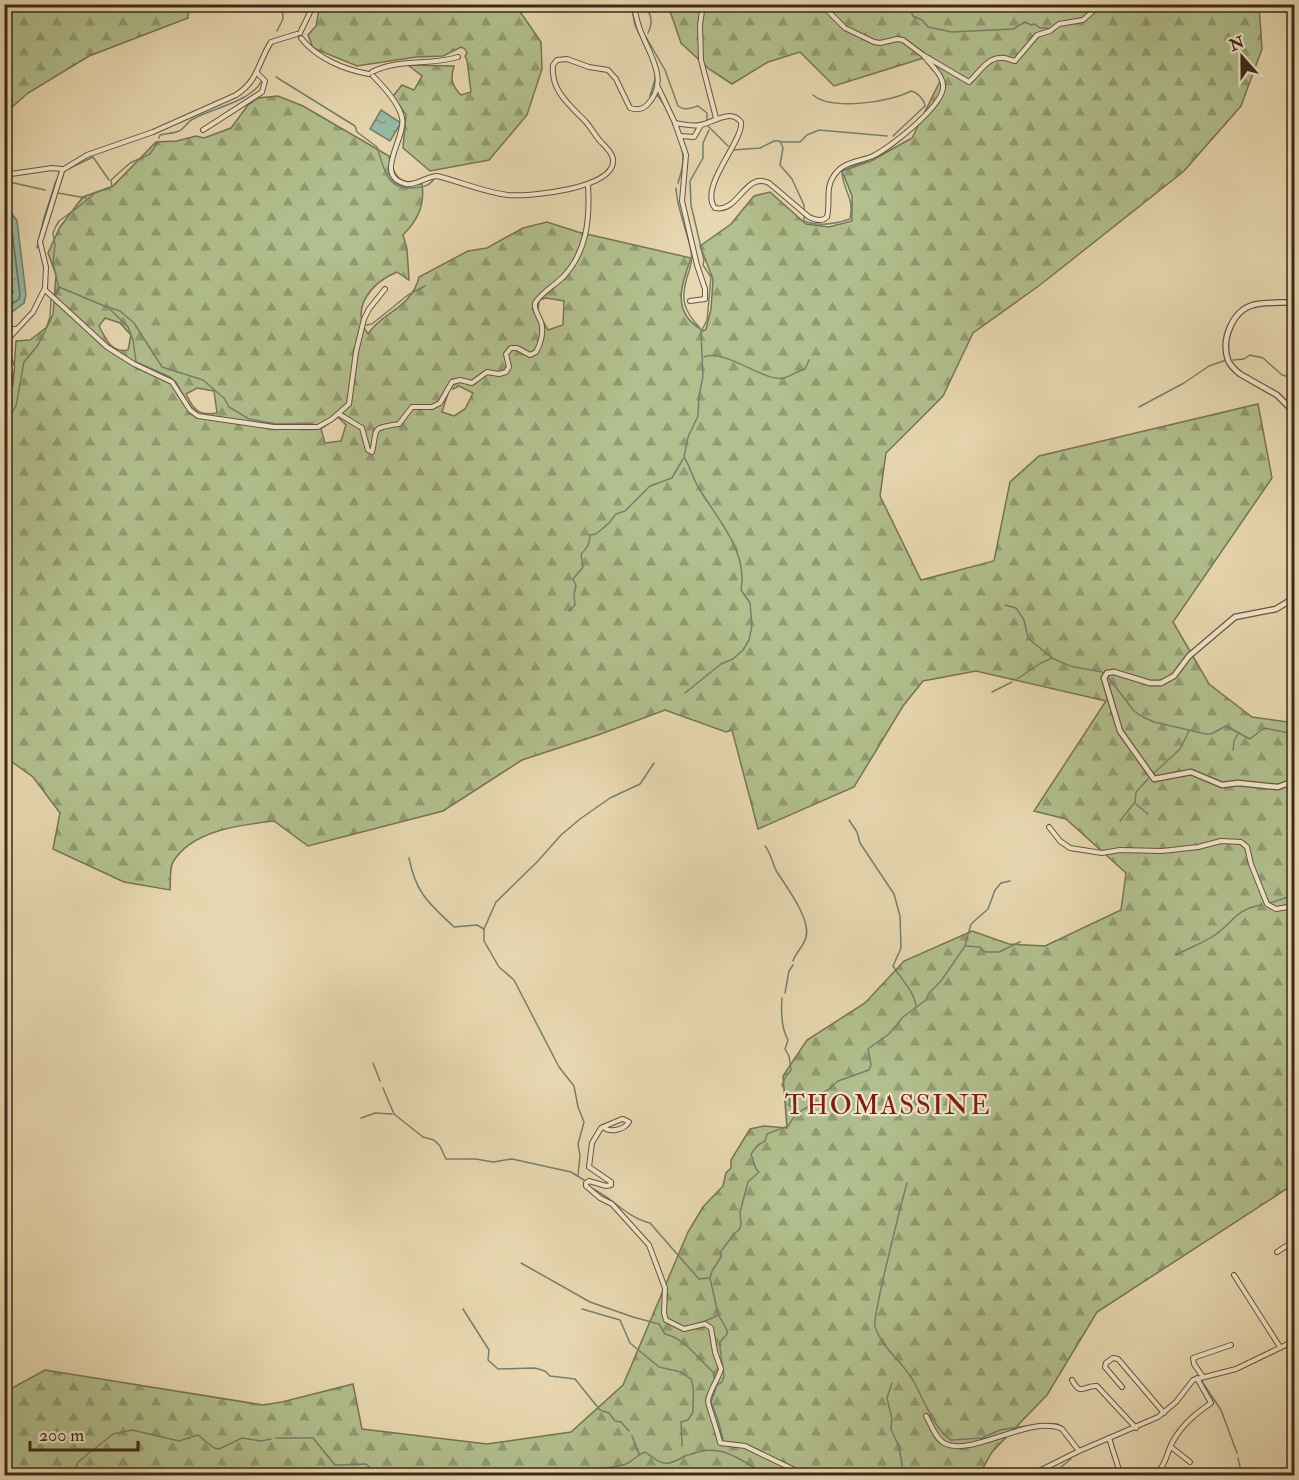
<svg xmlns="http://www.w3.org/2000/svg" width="1299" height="1480" font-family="'IM FELL Double Pica',serif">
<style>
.forest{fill:url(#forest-firs);stroke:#787454;stroke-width:1.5;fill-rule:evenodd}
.water{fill:url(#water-ripples);stroke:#74806e;stroke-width:1.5}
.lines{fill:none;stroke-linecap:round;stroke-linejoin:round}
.shore{stroke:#6a7260;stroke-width:1.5}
.stream{stroke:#74806e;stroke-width:1.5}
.minor-casing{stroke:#68543f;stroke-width:6}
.tertiary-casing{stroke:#68543f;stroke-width:7}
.minor{stroke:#f0e6cc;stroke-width:4}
.tertiary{stroke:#f0e6cc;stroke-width:4.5}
.labels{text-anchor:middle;stroke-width:4.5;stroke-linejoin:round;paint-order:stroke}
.neighbourhood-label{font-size:27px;letter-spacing:1.5px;fill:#7a1f14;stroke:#f0e6cc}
</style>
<defs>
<pattern id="forest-firs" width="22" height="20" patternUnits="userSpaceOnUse" patternTransform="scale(1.5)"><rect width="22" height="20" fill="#b2bf8e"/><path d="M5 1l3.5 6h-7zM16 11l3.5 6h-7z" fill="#929b73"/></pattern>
<pattern id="water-ripples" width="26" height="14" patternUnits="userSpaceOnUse" patternTransform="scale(1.5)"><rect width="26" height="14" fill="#98bba6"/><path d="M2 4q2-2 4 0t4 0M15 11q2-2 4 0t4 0" fill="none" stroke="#7d9886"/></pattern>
</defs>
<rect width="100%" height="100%" fill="#e8d8b1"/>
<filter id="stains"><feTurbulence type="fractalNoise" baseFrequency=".00333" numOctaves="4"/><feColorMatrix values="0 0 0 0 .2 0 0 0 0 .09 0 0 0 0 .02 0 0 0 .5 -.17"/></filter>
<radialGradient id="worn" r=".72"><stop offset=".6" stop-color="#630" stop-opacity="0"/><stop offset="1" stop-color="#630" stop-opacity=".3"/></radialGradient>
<g class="forest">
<path d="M5,4L189,5L188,18L89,56L28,93L5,113Z"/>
<path d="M320,5H508L521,13L541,42L542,69L527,115L489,160L430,171L403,148L406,115L393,96L402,85L414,90L422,76L408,65L454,66C450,79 452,86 461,95L471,92L467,60L465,56L467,53L465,49L461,47L443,56L416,57L357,66L313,48L308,35L316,26Z"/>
<path d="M668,5H1259L1262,49L1241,106L1184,171L1040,285L973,333L943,396L886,453L880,496L921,580L994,561L1010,482L1039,456L1258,404L1272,478L1173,622L1209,684L1252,717L1294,723V1184L1097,1312L1047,1395L992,1452L979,1475H5V1392L45,1370L263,1405L282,1402L353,1384L362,1429L487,1444L571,1432L623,1385L688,1232L703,1207L723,1186L726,1173L731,1168V1160L750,1129L764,1126L787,1128L783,1076L807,1040L865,1003L904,961L972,931L1009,944L1045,946L1121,910L1126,873L1066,819L1034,811L1106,701L976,671L923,681L903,706L854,787L758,829L732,730L726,732L665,710L598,735L522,760L443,811L308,846L274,821C241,825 192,830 173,862C169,869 171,882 170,890L124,882L53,849L60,813L33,777L5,757L4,399L13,385L16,341L30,340L47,327L53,314L56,275L48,253L60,227L83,197L113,186L156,142L177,141L196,136L204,138L231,128L248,105L258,98L278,96L303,106L389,156C394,178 399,183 422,184C425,205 418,220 403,235L407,249L409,280L397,272C371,283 350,308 368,334C382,312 412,308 419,277L468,251L487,248L523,228L547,222L578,232L691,258C685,276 674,300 688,318C691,323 698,327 703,331L706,329L711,309L713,279L700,246L731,224L754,196L770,192L806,224L829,227L852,221V196L842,171L871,161L912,138L942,77L930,56L834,86L800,52L768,62L732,84L709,69L681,43ZM546,298L564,301L563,325L548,330L538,312L539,300ZM105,318L120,323L131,335L128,350C111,353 106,339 99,326ZM459,386L473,393L465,409L454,416L442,412L450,387L453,389ZM197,388L214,391L217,413C198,416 193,409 186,394ZM338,417L346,425L341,441L325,443L321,429Z"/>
</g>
<g class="water">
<path d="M381,110L401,123L390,141L370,129Z"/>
<path d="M4,210L11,212L17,221L26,295L24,303L5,317Z"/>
</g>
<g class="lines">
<g class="shore">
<path d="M4,216L11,223L20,295L19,299L4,310"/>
<path d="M4,233L13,293L4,300"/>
</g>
<g class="stream">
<path d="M631,4L635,25L653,63"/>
<path d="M643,4C651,13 654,21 648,33"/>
<path d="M908,4L913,16L922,20L928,27L952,32L1013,29L1025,22L1031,25L1035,24L1040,28H1048"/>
<path d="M277,31L283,19L282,4"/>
<path d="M646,37L665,70L678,106C685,111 691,108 698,106L707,113V120"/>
<path d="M276,77L355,126L357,132L377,147C384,168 386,190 413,188C423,187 428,187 434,179"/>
<path d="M657,95C667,106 684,144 683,160C683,168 680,176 678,183"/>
<path d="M813,95C832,111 891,102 911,91C917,92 924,99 925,106L893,136"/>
<path d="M650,96L656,76"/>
<path d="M708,126L728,146"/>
<path d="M159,138L160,135C166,133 173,134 179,131C184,129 187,122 193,119C212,108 250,102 261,82"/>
<path d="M782,142H800L807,135L819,130L887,136"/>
<path d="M733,150L760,148L774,141H780L783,148L780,165L792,179L804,205V210"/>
<path d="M875,157L896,143"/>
<path d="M68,169L93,157L109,180"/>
<path d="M5,181L45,190"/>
<path d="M676,188C677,209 687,230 691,251C693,259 691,266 688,274C680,299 683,310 700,328"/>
<path d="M58,193L86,198"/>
<path d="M804,217V221C819,227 835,224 850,219C855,198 842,189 842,171L868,160"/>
<path d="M37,248L44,218L56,181"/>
<path d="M59,287L107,307"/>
<path d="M55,295L59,289L53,263L55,245L53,233L56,226L59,221L77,208L95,193L112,187L111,180L130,163L150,154L158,142"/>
<path d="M108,307L120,311L134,323L162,367L203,380L224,398L229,407L249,419L277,424L313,423"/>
<path d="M111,310L128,327L133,340L136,362L170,377L176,382L185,398"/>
<path d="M366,325L372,324L408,295L425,286"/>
<path d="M704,357C725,348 765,383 784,378C790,376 798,371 805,369L809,360"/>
<path d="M1233,360L1244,359L1250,355L1263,358L1282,375L1294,378"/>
<path d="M188,403L194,411"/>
<path d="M1139,407L1184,383L1209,366L1226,360"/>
<path d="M4,426L16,406L24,362L38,345L45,331L50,317L51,299"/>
<path d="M1005,605L1016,608L1024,620L1028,638L1052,658L1070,666L1102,672L1104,674"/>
<path d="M569,611L575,605L574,594L576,586L573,579L583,567L581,554C587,549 590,543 590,535L596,534L609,523L616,514L625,511L650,486L672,478L683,459"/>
<path d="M1108,677L1134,711L1143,717L1154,722L1206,734H1211L1226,726L1250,739L1264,728L1294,734"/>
<path d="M1017,679L1041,663L1052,658"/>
<path d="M992,692L1012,682"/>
<path d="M685,693L721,664L733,659L743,650L749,640L752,625L750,603L741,590C748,552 719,521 700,490C693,480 691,468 684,457L688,437L698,416L699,396L703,376L701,332L707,320L711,277L703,265L704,260L691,205L690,181L703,158V143L709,130"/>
<path d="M1233,750L1234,741L1238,734"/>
<path d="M1153,774L1180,749L1189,731"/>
<path d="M1135,803L1148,814"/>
<path d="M849,820L857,832L860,843L894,894L900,916L901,948L893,966C901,979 914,991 916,1006"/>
<path d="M1120,821L1135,802L1136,792L1148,779"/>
<path d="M765,846C772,854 772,866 779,875C788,889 811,920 806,937C804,946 796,952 793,961"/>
<path d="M409,858C416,894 429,903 454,927L477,925L484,929"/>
<path d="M1270,903L1288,897L1294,873"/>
<path d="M966,946L980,947L985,952H999L1020,942"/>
<path d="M1176,955C1189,948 1203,943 1215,935C1234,922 1235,909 1262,905"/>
<path d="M785,993L789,971L793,965"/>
<path d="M782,998C781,1012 781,1028 788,1040L785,1049L789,1056L791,1070L786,1076L782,1085L790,1100L789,1105L796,1112"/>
<path d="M373,1063L380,1081"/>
<path d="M383,1088L394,1114L423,1137L434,1140L440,1146L446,1159H476L493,1162L512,1159L571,1172L584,1180"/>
<path d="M361,1118L375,1113L392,1114"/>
<path d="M578,1175L580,1156L578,1144L584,1122L578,1107L574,1086L559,1067L514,980L499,967L484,941V929L496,902L537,862L561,835L580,819L610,798L640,784L654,763"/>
<path d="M907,1183C902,1201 872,1318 875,1327C883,1350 903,1361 914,1382C924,1400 934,1429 951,1440L982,1438L1000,1430L1040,1424H1058L1064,1428"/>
<path d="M591,1188C612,1197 627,1218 650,1223L699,1279L709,1278"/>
<path d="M521,1263L590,1302L633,1317L659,1324L665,1334C686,1339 698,1359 714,1373V1378"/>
<path d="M463,1309L489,1350L488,1360L498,1369L535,1368L545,1371L550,1376L575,1379L600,1410L609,1413L615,1421L621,1422L629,1431"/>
<path d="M582,1309L620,1320L630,1343L659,1367L681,1372L691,1379C696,1390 692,1401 693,1412L688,1420L681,1422L682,1446"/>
<path d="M700,1323L717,1316"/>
<path d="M1201,1380L1221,1410L1237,1453"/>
<path d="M892,1383L887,1398L892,1419L891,1429L899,1447L904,1476"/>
<path d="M632,1436L639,1454"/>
<path d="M276,1438H313L335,1465L366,1464L379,1476"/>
<path d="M723,1439L718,1420L711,1402L717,1385L722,1382L724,1376L720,1348V1342L727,1334V1330L718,1314L710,1278L712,1271L721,1257V1251L735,1233L739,1230L741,1225L740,1212L748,1182L759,1172L756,1169L751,1154L758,1145L765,1141L767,1134L788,1126L796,1114L808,1107L813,1097L828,1090L838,1081L869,1070L871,1065L868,1049L889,1034L903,1017L926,1000L929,993L941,981L965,946L971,924L988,909L995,890L1001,883L1010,881"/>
<path d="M689,1455C721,1441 740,1460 768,1476"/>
<path d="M1238,1458L1242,1476"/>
<path d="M76,1476L75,1469L78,1462L113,1434L132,1430L179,1441L198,1435L214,1448L219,1449L242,1438L261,1441L271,1439"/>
<path d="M574,1476C589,1468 607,1469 623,1465C632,1463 636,1455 645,1452C664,1465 664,1468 687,1455"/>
<path d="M1050,1476L1071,1459"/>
</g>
<g class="minor-casing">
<g id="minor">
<path d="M703,4L700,25L701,60L716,118"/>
<path d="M821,4L845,28L874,42L880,43L897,39L903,40L923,55L969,82C978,74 987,58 1000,58C1006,57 1010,60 1015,61L1037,35L1050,31L1059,24L1083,20L1101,4"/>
<path d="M300,33L314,4"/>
<path d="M301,38C316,58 345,70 369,74"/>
<path d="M372,72C400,58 429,66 458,57"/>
<path d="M373,76C384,87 399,103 402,118C407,137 372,176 406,184C416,186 427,176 437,176C461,182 484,192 508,195C528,197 617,189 613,159C612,152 605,146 600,141C595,135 591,128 586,122C571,106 550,91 553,65L557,60L567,59L589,67L608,70L616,79L630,108C636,110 642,110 647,105C670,82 650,55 641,32C637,23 636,14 633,4"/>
<path d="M658,87L675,123L686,155L682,201L697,265L705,289V299L690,301"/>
<path d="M675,123C683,124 692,127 700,125C713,123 730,108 741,122C744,141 698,187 715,208C739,213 745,171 769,183L809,217C815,220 822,222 827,217C831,201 824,187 836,173C844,162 861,161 873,156C890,148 946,104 943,85C942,74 930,64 923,55"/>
<path d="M203,130L262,92L265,81L257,73"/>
<path d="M680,136L694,137L701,125"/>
<path d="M64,169L87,155L153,132L236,95C259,80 258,62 271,42L297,34"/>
<path d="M4,175L52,168L62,169"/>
<path d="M45,288L46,267L40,242L62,171"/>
<path d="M45,290L107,347L134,364L172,382L190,410L198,416L274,427H318L332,419L349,404L356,352L364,319L369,309L385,289"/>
<path d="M4,330L16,329"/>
<path d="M9,384L12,367L7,351L8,339L33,312L44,290"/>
<path d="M339,414L362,428L368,450L372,452C378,429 369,428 399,424L412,407H432L440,403L452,382L460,380L472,383L487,372L499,374L506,372L509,367L506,354L511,348H517L530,355L536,352C541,344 544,331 541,322C538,314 534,311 535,303C542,292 554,286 563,277C587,252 590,219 588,185"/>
<path d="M1049,827L1060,841L1070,848L1102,853L1120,850L1162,851L1198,847L1221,841L1241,842L1247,847L1251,864L1267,904L1276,909L1294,906"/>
<path d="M603,1127C610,1133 624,1130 629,1122L623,1119H622L603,1127L601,1128L592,1143L589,1167L611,1182V1185L606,1186L589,1181L586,1183V1186L600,1198L612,1204L649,1245L665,1288L664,1313L666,1320L684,1329L705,1324L711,1328L715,1352L721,1369C718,1380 710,1389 708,1401C708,1405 719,1435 720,1443L745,1446L807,1476"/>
<path d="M1277,1252L1294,1241"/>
<path d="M1234,1275L1280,1347"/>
<path d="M1203,1377L1194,1364L1193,1358L1231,1345"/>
<path d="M1072,1380C1081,1397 1084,1385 1097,1386L1136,1428"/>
<path d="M1122,1387L1105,1367L1106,1363L1113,1358L1118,1359L1164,1413"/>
<path d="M926,1416C931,1424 935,1438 944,1443C971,1458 1030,1414 1062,1429L1079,1451"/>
<path d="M1109,1438L1121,1476"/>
<path d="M1171,1447L1190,1462"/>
<path d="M1029,1476L1079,1451L1158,1417L1176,1402L1193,1380L1236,1369L1294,1341"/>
<path d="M1154,1476C1166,1466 1166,1454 1173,1441C1183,1424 1195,1414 1211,1403L1197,1378"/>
</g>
</g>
<g class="tertiary-casing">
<g id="tertiary">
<path d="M1294,302C1281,303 1265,302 1253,305C1232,311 1221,340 1228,360C1230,365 1235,370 1240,374L1277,395L1294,412"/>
<path d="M1294,598L1276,609L1235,617L1189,656L1174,676L1161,683H1150L1114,672L1107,673L1104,678L1120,731L1154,779L1191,772L1222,785L1238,783L1278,787L1294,781"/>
</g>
</g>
<use href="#minor" class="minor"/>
<use href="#tertiary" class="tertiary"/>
</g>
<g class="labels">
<g class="neighbourhood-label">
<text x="888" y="1114">THOMASSINE</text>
</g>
</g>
<rect width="1299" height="1480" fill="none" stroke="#e8d8b1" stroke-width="24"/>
<rect x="6" y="6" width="1287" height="1468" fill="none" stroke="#3d2819" stroke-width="3"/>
<rect x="12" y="12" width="1275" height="1456" fill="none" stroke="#3d2819" stroke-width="1.5"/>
<g transform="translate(1242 57) rotate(339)" stroke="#f0e6cc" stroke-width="4.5" paint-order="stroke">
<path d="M0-4.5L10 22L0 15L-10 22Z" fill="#3d2819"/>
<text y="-9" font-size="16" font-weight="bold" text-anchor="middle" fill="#3d2819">N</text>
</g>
<path d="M30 1441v9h108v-9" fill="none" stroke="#3d2819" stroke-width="3"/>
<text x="39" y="1441" font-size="18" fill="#3d2819" stroke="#f0e6cc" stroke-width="4.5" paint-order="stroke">200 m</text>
<rect width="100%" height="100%" filter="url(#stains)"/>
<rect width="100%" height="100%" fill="url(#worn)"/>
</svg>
